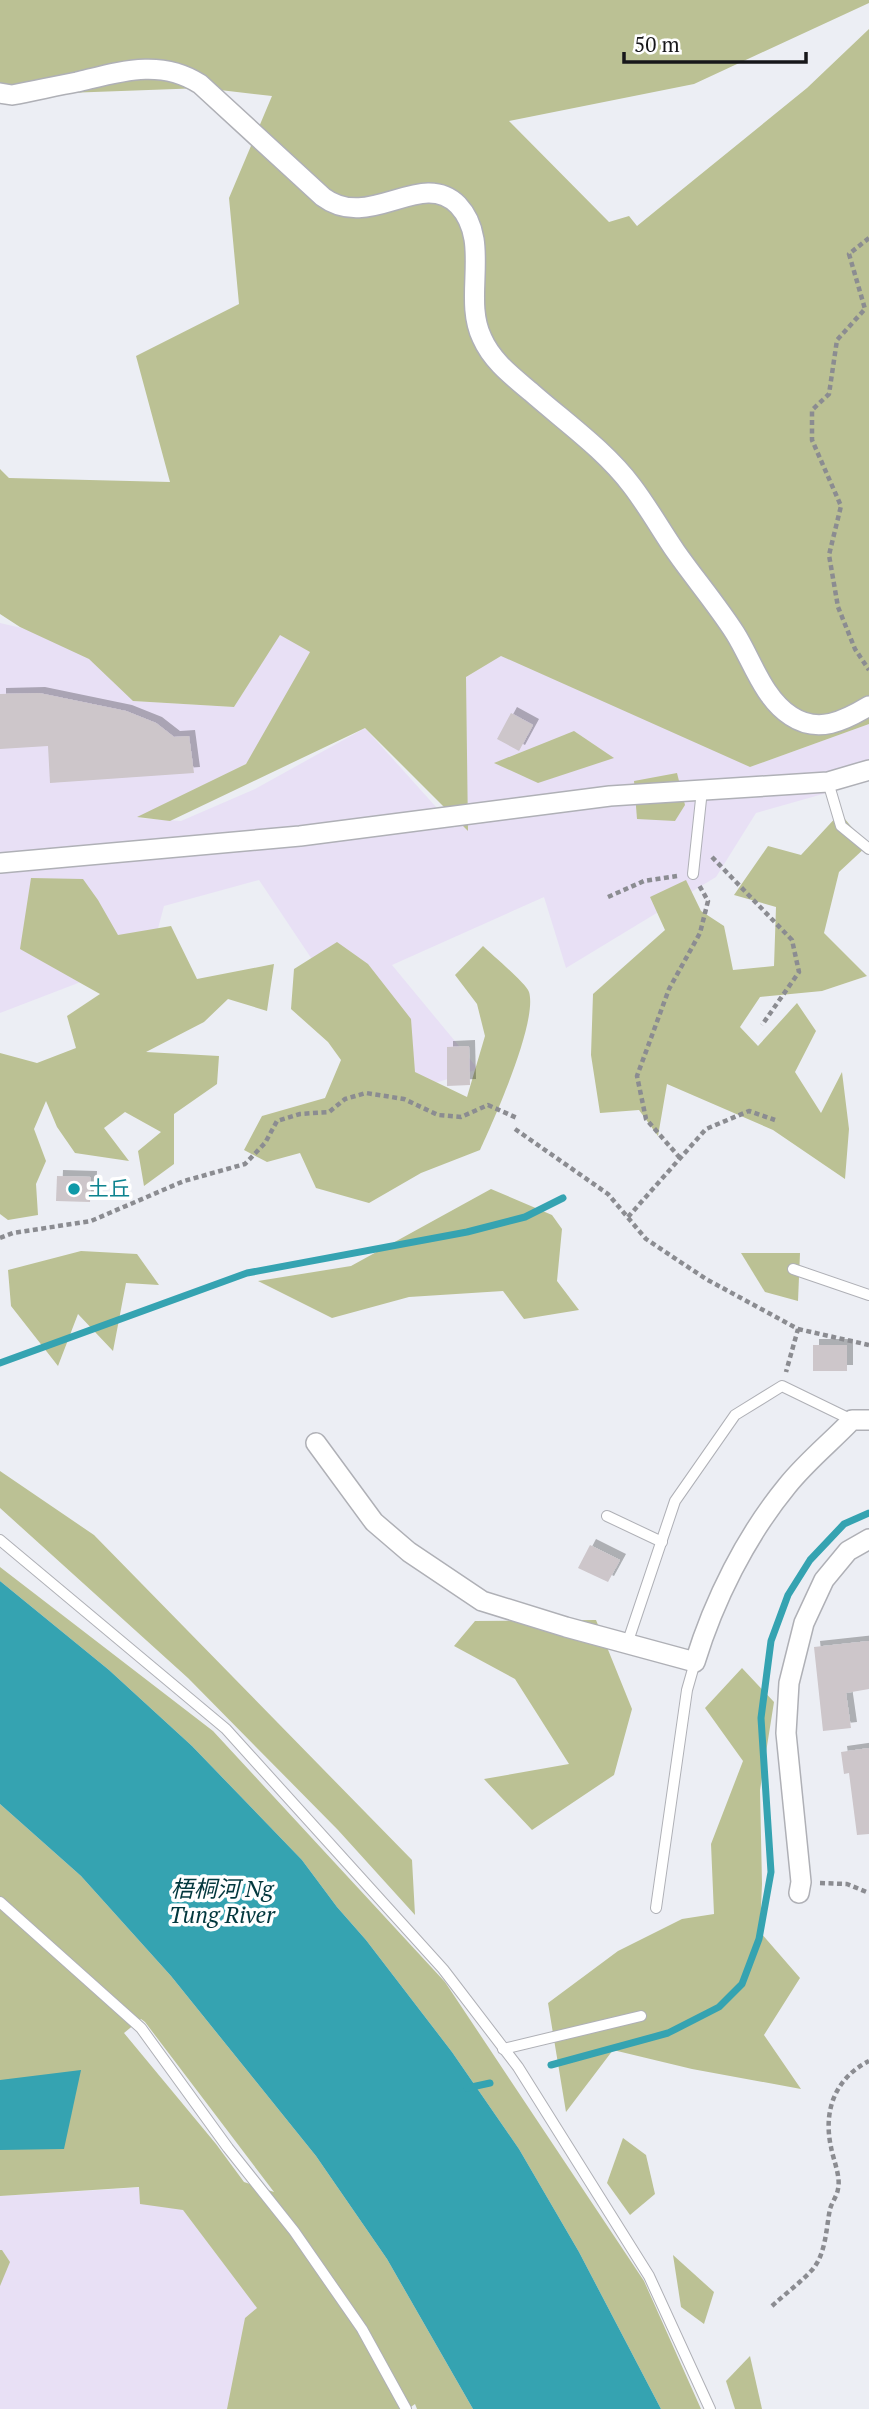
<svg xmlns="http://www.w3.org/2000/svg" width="869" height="2409" font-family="'PT Serif','Noto Sans SC',serif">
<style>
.industrial{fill:#e8e0f5}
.green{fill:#bbc194;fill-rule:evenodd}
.water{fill:#35a3b1}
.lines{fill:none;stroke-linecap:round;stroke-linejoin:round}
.stream{stroke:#35a3b1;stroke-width:7}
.building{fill:#cdc6ca;filter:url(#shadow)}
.service-casing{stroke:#afb0b6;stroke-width:12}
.minor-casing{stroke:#afb0b6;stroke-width:22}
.path{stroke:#8b8c91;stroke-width:4.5;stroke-dasharray:5 3.5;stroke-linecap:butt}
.service{stroke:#fff;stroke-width:10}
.minor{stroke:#fff;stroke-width:19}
.culture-dot{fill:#0f9aa8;stroke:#fff;stroke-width:2.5}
.labels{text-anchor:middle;stroke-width:7;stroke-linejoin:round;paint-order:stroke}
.culture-label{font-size:21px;fill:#0d838f;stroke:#fff;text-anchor:start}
.water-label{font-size:23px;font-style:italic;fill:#02373d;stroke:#fff}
</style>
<defs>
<filter id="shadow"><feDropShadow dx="6" dy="-6" stdDeviation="0" flood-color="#0004"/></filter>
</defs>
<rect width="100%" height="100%" fill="#eceef4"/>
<g class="industrial">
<path d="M0,623L91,644L133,701L234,707L280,634L319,657L246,764L139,818L181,821L255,789L365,728L455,828L466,676L515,648L750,767L869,724V781L756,813L716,877L566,968L544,897L392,965L478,1069L402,1094L259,880L164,906L151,955L0,1013Z"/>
<path d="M165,2186L258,2309L241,2409H0V2196Z"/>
</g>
<g class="green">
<path d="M0,0H869V3L694,84L509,121L609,222L629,216L637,226L807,88L869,29V724L750,767L501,656L466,677L468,831L365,728L170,821L137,817L246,764L310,652L280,635L234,707L133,701L89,659L20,627L0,614V469L9,478L170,482L136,356L239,304L229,198L272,96L203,88L12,95L0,91Z"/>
<path d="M574,731L614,758L538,783L494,763Z"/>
<path d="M677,773L685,805L675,821L637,819L634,781Z"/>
<path d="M840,813L867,846L839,872L824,933L867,976L822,991L760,997L740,1027L758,1046L797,1003L816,1031L795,1072L821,1113L842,1072L849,1129L845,1179L773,1130L667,1084L658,1136L639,1110L600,1113L591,1055L593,994L665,930L650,897L686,880L701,911L724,926L733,970L774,966L776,907L734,895L768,846L801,855Z"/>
<path d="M31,878L83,879L98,900L118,935L171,926L197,979L274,964L267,1011L228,999L204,1022L146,1052L219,1056L217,1084L174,1114V1164L144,1186L138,1151L161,1132L125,1112L104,1128L129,1161L75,1153L57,1127L46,1101L34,1129L46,1161L36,1184L38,1215L8,1220L0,1214V1053L37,1063L76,1048L67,1016L100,994L20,949Z"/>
<path d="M337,942L368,964L411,1019L415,1072L467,1097L485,1036L477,1004L455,975L483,946C492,955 526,983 529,992C538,1021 494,1120 480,1150L421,1173L369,1203L316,1188L300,1153L267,1162L244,1150L262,1116L325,1098L341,1060L328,1042L291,1009L294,969Z"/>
<path d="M491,1189L552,1215L562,1229L557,1281L579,1310L524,1319L503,1291L409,1297L332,1318L258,1281L351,1266Z"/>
<path d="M81,1251L137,1254L159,1285L126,1283L113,1351L78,1314L58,1366L11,1306L8,1270Z"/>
<path d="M741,1253H800L798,1301L765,1292Z"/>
<path d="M0,1471L94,1535L412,1860L415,1915L338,1830L188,1678L0,1508Z"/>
<path d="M0,1567L213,1731L445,1982L644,2281L701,2409H661L579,2252L519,2149L452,2052L366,1940L337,1907L302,1860L192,1746L109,1670L0,1581Z"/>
<path d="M596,1620L632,1709L614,1775L532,1830L484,1779L569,1764L515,1679L454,1646L475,1621Z"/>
<path d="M742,1668L774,1702L760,1790L762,1884L760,1932L800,1978L764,2035L801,2089L692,2069L613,2050L566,2112L548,2003L618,1951L682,1919L714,1914L711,1844L743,1761L705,1708Z"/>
<path d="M0,1804L81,1876L171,1976L316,2156L387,2259L473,2409H417L415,2404L408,2409H227L245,2318L257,2308L183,2210L140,2204L139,2187L0,2196ZM141,2019L145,2022L274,2192L244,2182L216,2144L124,2033Z"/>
<path d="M623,2138L646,2155L655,2194L630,2215L607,2183Z"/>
<path d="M0,2250H2L10,2262L0,2286Z"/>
<path d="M673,2255L714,2292L704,2324L681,2307Z"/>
<path d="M750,2356L762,2409H735L726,2381Z"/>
</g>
<g class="water">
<path d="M0,1581L109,1670L192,1746L302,1860L337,1907L366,1940L452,2052L519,2149L579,2252L661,2409H473L387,2259L316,2156L171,1976L81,1876L0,1804Z"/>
<path d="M81,2070L64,2149L0,2150V2080Z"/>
</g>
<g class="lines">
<g class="stream">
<path d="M0,1363L247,1273L467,1232L525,1217L563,1198"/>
<path d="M551,2065L668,2033L719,2007L742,1984L759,1939L771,1872L761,1718L771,1641L788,1595L810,1560L844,1524L869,1513"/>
<path d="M467,2088L490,2083"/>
</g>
</g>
<g class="building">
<path d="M39,693L126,711L156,723L174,737L189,736L194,773L50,783L48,746L0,749V694Z"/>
<path d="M511,713L533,725L519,751L497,739Z"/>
<path d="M469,1046L470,1085L447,1086V1047Z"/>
<path d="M57,1176L91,1177L90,1202L56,1201Z"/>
<rect x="813" y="1345" width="34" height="26"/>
<path d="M590,1545L620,1560L608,1582L578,1568Z"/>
<path d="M869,1641V1689L846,1693L851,1728L823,1731L814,1647Z"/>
<path d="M869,1748V1834L857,1835L849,1773L844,1774L841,1752Z"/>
</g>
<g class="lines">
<g class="service-casing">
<g id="service">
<path d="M828,782L841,826L869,849"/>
<path d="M693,874L702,790"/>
<path d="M793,1269L869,1295"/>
<path d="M607,1516L662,1542"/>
<path d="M0,1540L226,1729L443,1969L518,2067L649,2276L710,2409"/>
<path d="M627,1644L675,1501L735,1415L782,1386L852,1420"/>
<path d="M0,1902L141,2028L228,2148L294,2231L362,2329L406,2409"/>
<path d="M656,1908L687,1690L695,1662"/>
<path d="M503,2049L641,2016"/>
</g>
</g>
<g class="minor-casing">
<g id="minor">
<path d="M0,93L12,95C34,91 55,86 77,82C119,72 160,58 200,84L323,197C370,232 421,168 458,205C492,241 462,297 482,338C492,361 512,376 531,392C565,422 605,450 632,486C648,507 661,530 676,552C695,579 717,605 735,633C752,660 763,698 791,716C818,734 844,721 869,706"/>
<path d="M0,863L300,836L610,796L828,782L869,770"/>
<path d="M316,1443L374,1522L409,1552L482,1601L566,1627L695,1662C714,1600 746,1536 787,1486C806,1462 831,1442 852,1420H869"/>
<path d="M799,1893L801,1882L786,1733L789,1683L804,1623L824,1580L848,1551L869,1539"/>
</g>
</g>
<g class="path">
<path d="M869,238L849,254L865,309L837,340L829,394L812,410V440L841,506L829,555L838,607L855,649L869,670"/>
<path d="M712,857L792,940L799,972L762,1025"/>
<path d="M608,897L644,881L677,876"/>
<path d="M515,1129L608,1194L646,1239L706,1279L798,1329L786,1372"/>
<path d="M680,1158L646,1119L637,1076L669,989L700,933L708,901L699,885"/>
<path d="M628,1217L706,1129L749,1111L775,1120"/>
<path d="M0,1238L13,1233L91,1221L184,1181L245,1164L265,1143L277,1121L300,1114L329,1112L345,1099L366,1093L404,1099L438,1115L461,1117L488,1105L517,1118"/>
<path d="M798,1329L869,1345"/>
<path d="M820,1883L847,1884L869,1893"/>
<path d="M772,2306C785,2294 800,2283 812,2270C826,2254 826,2229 830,2209C832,2202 837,2196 838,2189C841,2177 833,2159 831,2147C823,2111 835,2078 869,2061"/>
</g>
<use href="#service" class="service"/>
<use href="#minor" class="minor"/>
</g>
<circle class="culture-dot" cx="74" cy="1189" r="7"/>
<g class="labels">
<g class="culture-label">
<text x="88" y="1196">土丘</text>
</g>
<g class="water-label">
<text x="222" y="1897">梧桐河 Ng<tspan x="222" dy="26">Tung River</tspan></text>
</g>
</g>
<path d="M624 52v10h182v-10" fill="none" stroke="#17171a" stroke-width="3.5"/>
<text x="634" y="52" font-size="21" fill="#17171a" stroke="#ffffff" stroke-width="5" paint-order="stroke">50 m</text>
</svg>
